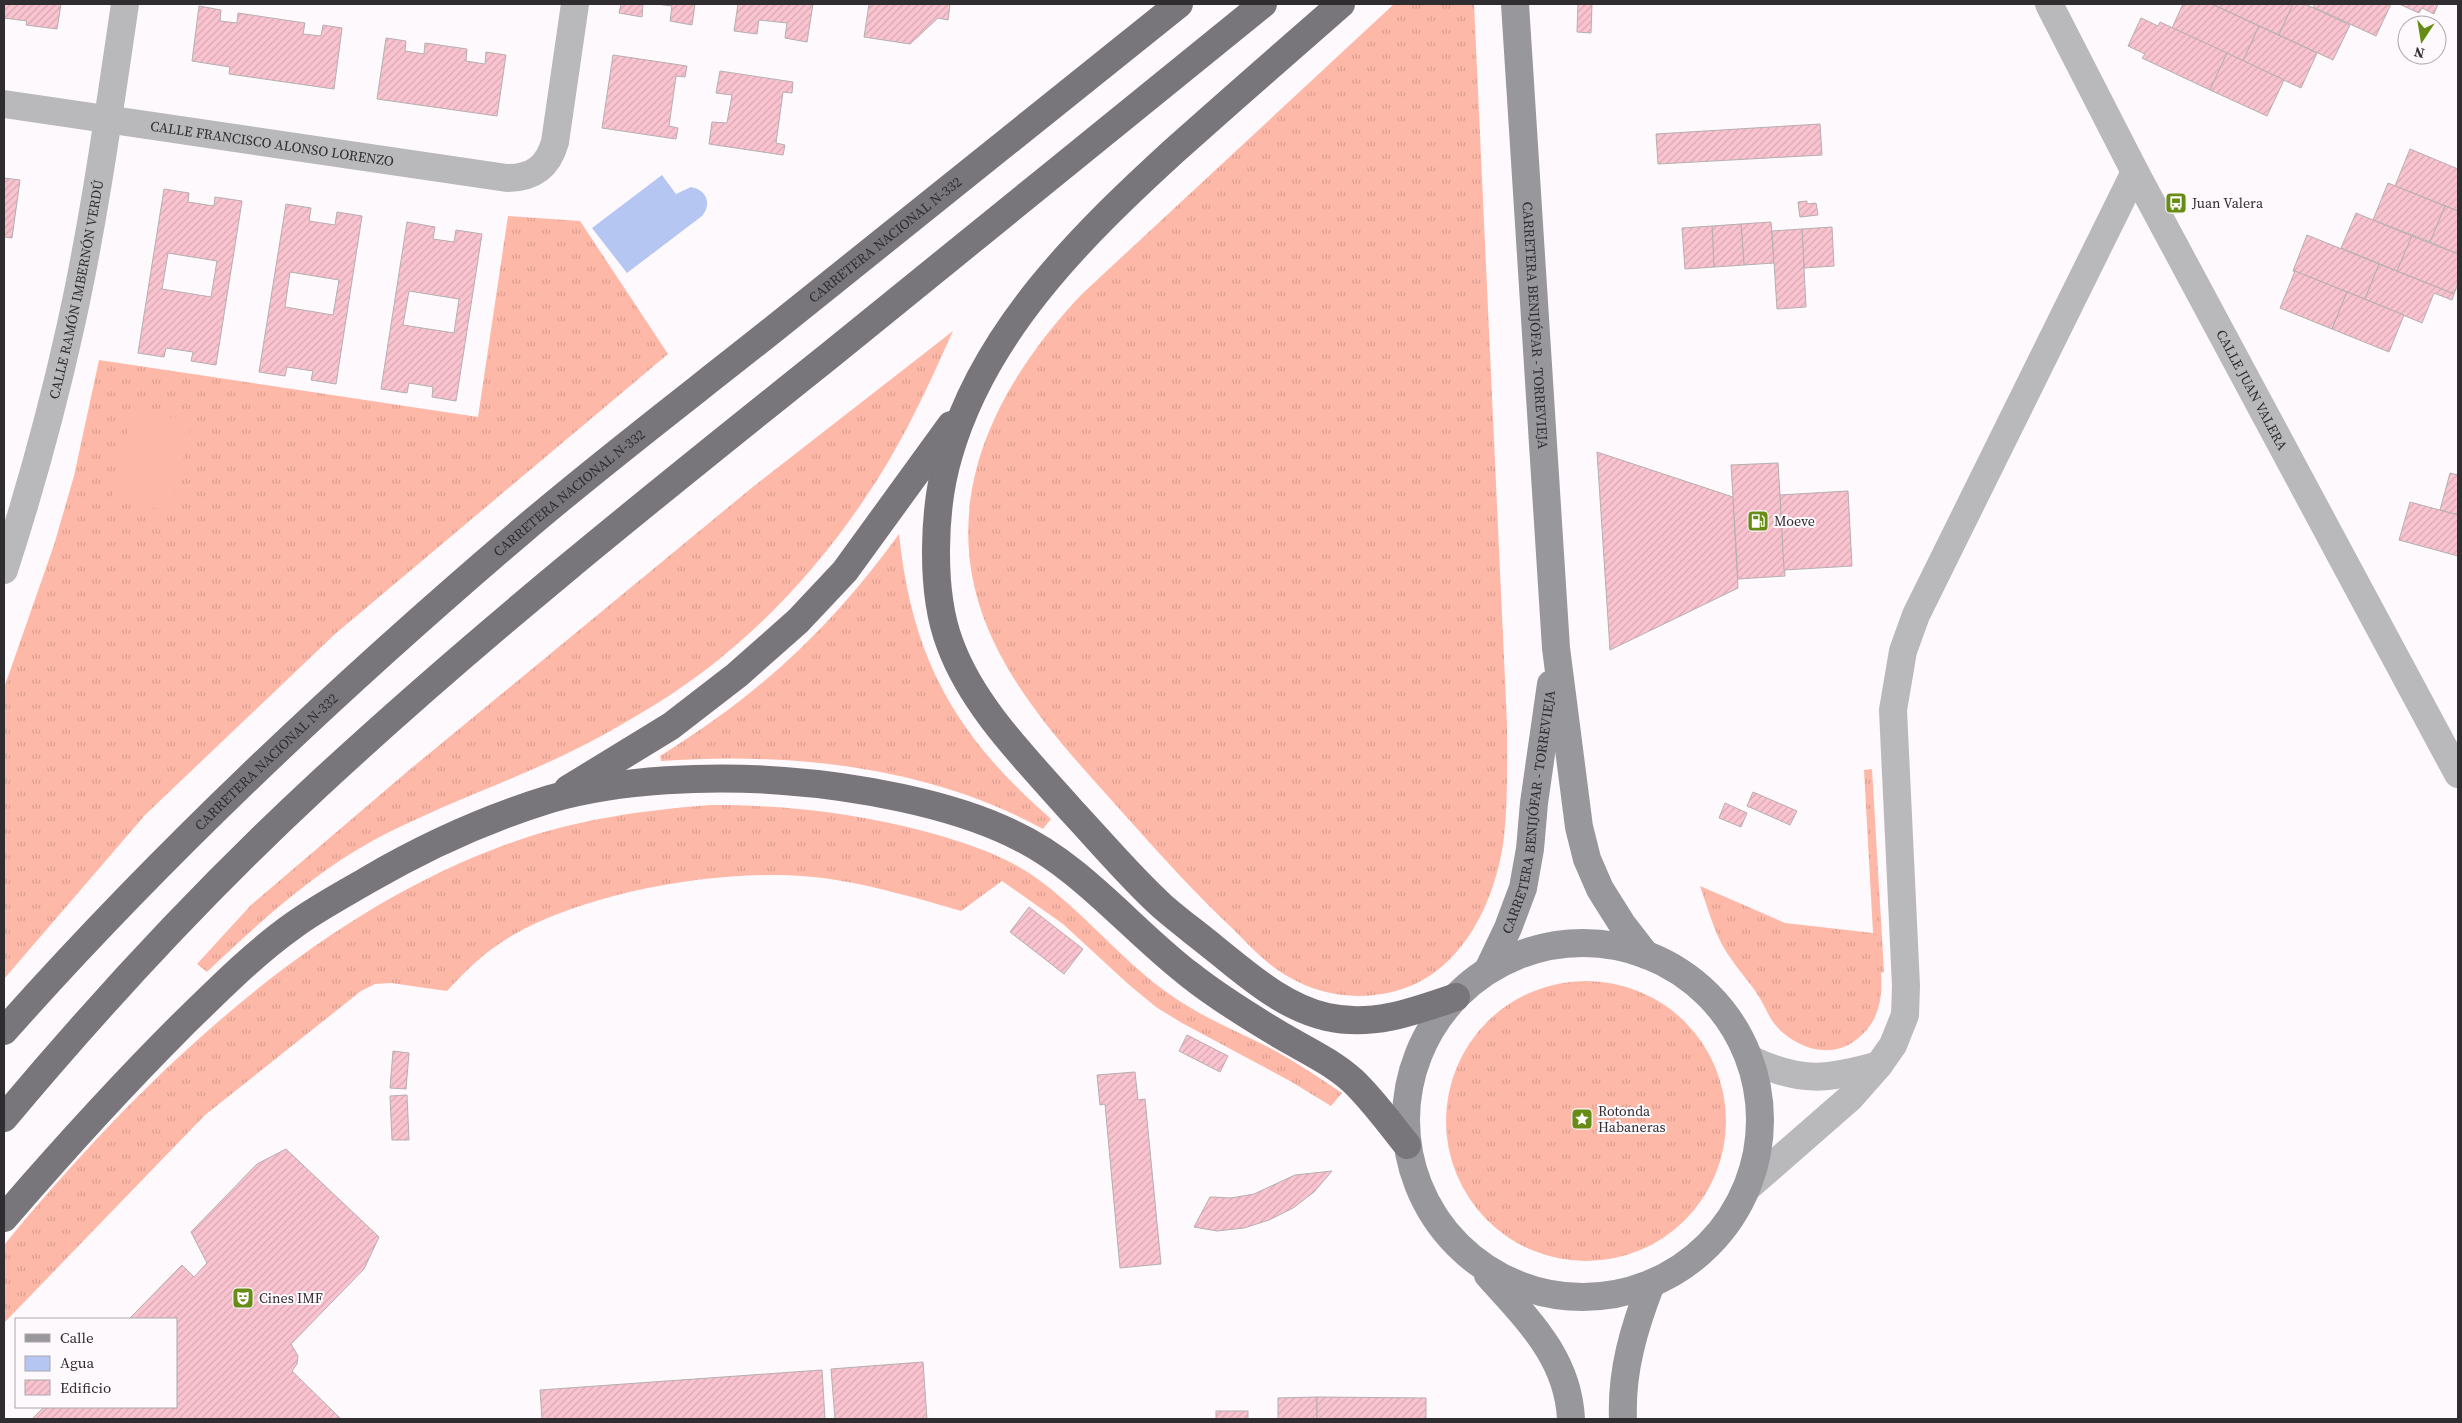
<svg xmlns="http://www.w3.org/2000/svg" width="2462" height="1423" font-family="'Source Serif 4',serif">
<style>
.grass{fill:url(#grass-tufts)}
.garden{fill:#feb8a7}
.water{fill:#b6c6f3}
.building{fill:url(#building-hatch);stroke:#b5afb0;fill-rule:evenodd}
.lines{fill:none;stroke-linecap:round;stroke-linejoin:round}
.minor{stroke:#b9b8ba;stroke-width:28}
.secondary{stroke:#98979b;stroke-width:28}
.trunk{stroke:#78767a;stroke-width:28}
.labels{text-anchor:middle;stroke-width:4;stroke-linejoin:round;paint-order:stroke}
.street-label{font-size:14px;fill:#2f2d2f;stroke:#fef9fd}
.poi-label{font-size:14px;fill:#2f2d2f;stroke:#fef9fd;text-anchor:start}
</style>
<defs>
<pattern id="grass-tufts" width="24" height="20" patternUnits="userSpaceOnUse" patternTransform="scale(1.25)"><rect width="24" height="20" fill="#feb8a7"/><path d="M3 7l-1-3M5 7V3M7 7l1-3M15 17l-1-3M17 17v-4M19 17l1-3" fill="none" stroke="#da9e90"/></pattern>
<pattern id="building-hatch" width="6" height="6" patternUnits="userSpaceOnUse" patternTransform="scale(1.25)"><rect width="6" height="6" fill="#fac3d0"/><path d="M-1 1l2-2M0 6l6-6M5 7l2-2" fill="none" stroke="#d7a8b3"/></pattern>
</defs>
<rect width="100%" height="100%" fill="#fef9fd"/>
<g class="grass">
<path d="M1394,4H1474L1507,724C1507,761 1508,800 1504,837C1496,902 1461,976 1392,992C1356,1000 1322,996 1289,977C1267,965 1250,946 1232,928C1197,895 1164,859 1132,823C1062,744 978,662 969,552C961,452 1016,364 1082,294Z"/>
<path d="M508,216L580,221L668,354L335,634L145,815L4,979V688L54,545L74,476L99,360L478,417Z"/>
<path d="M953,331C930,382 907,433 877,480C816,576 735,660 636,716C613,730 589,743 564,755C501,785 436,807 374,840C312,874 258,923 207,972L197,964L251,905L408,771L754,486Z"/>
<path d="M899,534C912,660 956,736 1051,819L1043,829C928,766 791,752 661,761L660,756C760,694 830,629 899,534Z"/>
<path d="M1872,769L1884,972L1881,973C1883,1001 1878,1025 1853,1042C1827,1060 1791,1046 1773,1022C1767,1013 1763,1002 1756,992C1747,979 1736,967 1727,953C1714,933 1708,908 1700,886L1785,923L1873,933L1864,770Z"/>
<path d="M711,805C785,805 856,813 927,832C963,842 1001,854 1032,875C1083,910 1121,961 1172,996C1202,1017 1236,1031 1268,1047C1294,1061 1318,1077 1342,1093L1331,1106L1290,1081L1182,1023L1156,1007L1127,983L1063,924L1002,881L961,911C920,899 879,887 836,880C742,864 596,888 513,935C487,950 467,969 447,991L391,983L375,984L361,991L205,1115L4,1323V1245C139,1081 312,912 516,841C579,819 645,810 711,805Z"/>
<circle cx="1586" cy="1121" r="140"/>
</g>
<path class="garden" d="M133,408L192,422L171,512L112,498Z"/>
<path class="water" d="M662,175L676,194L691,187C707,190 712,204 702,216L627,273L592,228Z"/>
<g class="building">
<path d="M4,4H61L57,29L26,25L27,21L4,18Z"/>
<path d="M621,4H643L642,17L619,13Z"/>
<path d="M656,4H695L692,25L670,21L672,6Z"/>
<path d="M738,4H813L807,42L785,38L787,23L759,20L757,34L734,31Z"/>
<path d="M869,4H950L948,20L938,18L910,44L864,37Z"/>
<path d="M1578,4H1592L1591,33L1577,32Z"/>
<path d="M2183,4H2212L2259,26L2243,61L2172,28Z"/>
<path d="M2212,4H2293L2279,35Z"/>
<path d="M2293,4H2305L2350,25L2333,60L2279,35Z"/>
<path d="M2315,4H2391L2376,36L2313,7Z"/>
<path d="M2399,4H2438L2434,14L2422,8L2419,13Z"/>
<path d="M199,6L221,10L220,21L237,23L238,13L305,23L303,34L321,36L323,25L342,28L334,89L229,74L230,67L192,61Z"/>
<path d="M2141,18L2158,26L2160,22L2227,53L2210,90L2142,58L2145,54L2128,46Z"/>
<path d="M2259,26L2317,53L2301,88L2243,61Z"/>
<path d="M386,38L406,41L405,51L424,54L425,43L467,49L466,61L485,64L486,52L506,55L497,116L377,99Z"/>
<path d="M2227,53L2284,80L2267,116L2210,90Z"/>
<path d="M613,55L687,66L685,77L676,76L669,126L678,128L676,139L602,128Z"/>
<path d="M720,71L793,82L792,93L783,92L776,143L785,145L783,155L709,144L712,122L727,123L732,95L716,93Z"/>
<path d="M1820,124L1822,155L1658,164L1656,134Z"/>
<path d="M2410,149L2458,169V211L2395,186Z"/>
<path d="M4,178L20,180L12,238L4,237Z"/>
<path d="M2388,183L2445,206L2430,242L2373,220Z"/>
<path d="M164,189L189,193L188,202L214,206L215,197L242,201L216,365L191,361L193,352L166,348L164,357L138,353ZM168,253L217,261L211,297L162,289Z"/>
<path d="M1807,201V204L1816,203L1818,215L1800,217L1798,202Z"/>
<path d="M286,204L311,208L309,221L335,225L337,212L362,216L336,384L311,380L313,371L287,367L285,376L259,372ZM290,272L339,280L333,315L285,307Z"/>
<path d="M2445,206L2458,211V254L2430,242Z"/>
<path d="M2356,213L2412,236L2397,271L2341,248Z"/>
<path d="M407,222L435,227L433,239L454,242L456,230L482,234L456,401L432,397L433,387L409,383L407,393L381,389ZM409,291L459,299L454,333L403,325Z"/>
<path d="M1771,222L1774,263L1744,265L1741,224Z"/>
<path d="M1741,224L1744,265L1714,267L1712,226Z"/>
<path d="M1712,226L1714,267L1685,269L1682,228Z"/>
<path d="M1832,227L1834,266L1804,268L1802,229Z"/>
<path d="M1802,229L1806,307L1777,309L1772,231Z"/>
<path d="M2307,235L2379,264L2365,299L2293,271Z"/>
<path d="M2412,236L2458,254V284L2454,294L2397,271Z"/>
<path d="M2379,264L2454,294L2452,300L2434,293L2422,323L2365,299Z"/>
<path d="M2295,271L2347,292L2332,329L2280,308Z"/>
<path d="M2347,292L2404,315L2389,352L2332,329Z"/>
<path d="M1597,452L1733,497L1738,588L1610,650Z"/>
<path d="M1778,463L1785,576L1738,579L1731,465Z"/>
<path d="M2450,473L2458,475V515L2440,510Z"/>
<path d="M1848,491L1852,566L1784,570L1780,495Z"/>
<path d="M2410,502L2458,515V556L2399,540Z"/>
<path d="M1753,792L1797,811L1790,825L1747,806Z"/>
<path d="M1725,803L1747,813L1741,827L1719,818Z"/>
<path d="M1029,907L1083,949L1064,974L1010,932Z"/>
<path d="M1187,1035L1228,1056L1220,1072L1179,1051Z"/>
<path d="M393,1051L409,1053L406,1089L390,1088Z"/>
<path d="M1135,1072L1138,1100L1145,1099L1161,1264L1120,1268L1105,1104L1100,1105L1097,1075Z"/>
<path d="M407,1095L409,1140H392L390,1096Z"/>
<path d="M286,1149L379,1237L364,1269L291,1344L298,1356L297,1364L292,1371L341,1419H32L44,1407H176V1319H129L182,1265L194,1277L207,1263L191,1232L257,1164Z"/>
<path d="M1332,1171L1314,1192L1293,1208L1269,1220L1244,1228L1217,1231L1194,1227L1210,1197L1231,1198L1254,1194L1295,1175Z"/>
<path d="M923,1362L927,1419H835L831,1369Z"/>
<path d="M822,1370L825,1419H542L540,1390Z"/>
<path d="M1317,1397V1419H1278V1398Z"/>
<path d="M1317,1397L1426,1398V1419H1317Z"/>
<rect x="1216" y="1411" width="32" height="8"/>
</g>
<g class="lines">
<g class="minor">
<path id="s1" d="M2049,4L2135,172L2458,774"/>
<path id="s2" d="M4,104L507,178C533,178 548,167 555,142L575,4"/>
<path id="s3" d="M4,570C30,490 52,410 70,329C94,222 109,112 125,4"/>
<path d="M1750,1059C1800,1083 1827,1080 1879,1065"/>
<path d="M1748,1187L1850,1098L1879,1065L1893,1045L1905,1015L1906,986L1893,710L1903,651L1916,615L2135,172"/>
</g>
<g class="secondary">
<path id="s4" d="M1515,4L1556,648L1579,827L1587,859L1600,889L1622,924L1646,955"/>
<circle cx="1583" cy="1120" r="177"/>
<path id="s5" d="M1488,970L1508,928L1523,888L1530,849L1534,803L1551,684"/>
<path d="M1488,1275C1527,1319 1568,1357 1571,1419"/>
<path d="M1623,1419C1621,1371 1634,1328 1651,1284"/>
</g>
<g class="trunk">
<path d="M1341,4C1286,52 1230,101 1175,150C1082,235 985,330 949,454C933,507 930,592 950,644C973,707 1027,760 1071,810C1101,842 1130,877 1162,906C1179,921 1197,934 1214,948C1248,975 1283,1007 1327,1017C1372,1027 1413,1012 1456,997"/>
<path d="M568,789L671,726L737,675L798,621L845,571L951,425"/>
<path id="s6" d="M4,1031C164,851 340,686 523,530C605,460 691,395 775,328C909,220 1044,112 1179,4"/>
<path d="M4,1118C102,1001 206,889 317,786C481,634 655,495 829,356C974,239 1118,121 1263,4"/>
<path d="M4,1218C61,1152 119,1088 181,1026C217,991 253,954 294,925C316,909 342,895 366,881C424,847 485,819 550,799C619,779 713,775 784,781C854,786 950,803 1013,834C1082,866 1131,930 1190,975C1219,998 1250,1017 1282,1036C1306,1050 1332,1062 1353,1081C1373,1100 1390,1124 1407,1145"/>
</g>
</g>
<defs>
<g id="bus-square" transform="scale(1.125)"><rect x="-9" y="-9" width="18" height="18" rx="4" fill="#678c15" stroke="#fef9fd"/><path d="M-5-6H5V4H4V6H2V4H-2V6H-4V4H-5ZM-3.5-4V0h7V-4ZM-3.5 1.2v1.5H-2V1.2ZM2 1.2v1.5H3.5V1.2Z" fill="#fff"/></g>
<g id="fuel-square" transform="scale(1.125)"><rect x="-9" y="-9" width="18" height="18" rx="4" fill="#678c15" stroke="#fef9fd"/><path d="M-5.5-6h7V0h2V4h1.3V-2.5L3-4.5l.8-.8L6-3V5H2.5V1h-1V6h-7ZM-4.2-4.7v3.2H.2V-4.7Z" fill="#fff"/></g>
<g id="sight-square" transform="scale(1.125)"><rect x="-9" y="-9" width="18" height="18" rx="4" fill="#678c15" stroke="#fef9fd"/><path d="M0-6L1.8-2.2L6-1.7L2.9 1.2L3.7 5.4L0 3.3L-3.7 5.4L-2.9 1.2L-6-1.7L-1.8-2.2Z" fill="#fff"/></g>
<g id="theatre-square" transform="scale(1.125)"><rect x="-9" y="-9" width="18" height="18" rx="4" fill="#678c15" stroke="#fef9fd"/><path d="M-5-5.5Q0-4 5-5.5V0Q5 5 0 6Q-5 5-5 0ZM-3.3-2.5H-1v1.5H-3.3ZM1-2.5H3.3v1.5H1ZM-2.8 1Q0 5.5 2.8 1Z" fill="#fff"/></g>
</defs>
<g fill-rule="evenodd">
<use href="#bus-square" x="2176" y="203"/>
<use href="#fuel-square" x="1758" y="521"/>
<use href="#sight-square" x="1582" y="1119"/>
<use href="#theatre-square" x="243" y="1298"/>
</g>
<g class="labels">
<g class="street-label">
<text dy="5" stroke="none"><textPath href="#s2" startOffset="271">CALLE FRANCISCO ALONSO LORENZO</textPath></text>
<text dy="5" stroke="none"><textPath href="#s6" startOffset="1186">CARRETERA NACIONAL N-332</textPath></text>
<text dy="5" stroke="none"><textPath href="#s3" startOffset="290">CALLE RAMÓN IMBERNÓN VERDÚ</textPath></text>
<text dy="5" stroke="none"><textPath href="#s4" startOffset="322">CARRETERA BENIJÓFAR - TORREVIEJA</textPath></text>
<text dy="5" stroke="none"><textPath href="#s1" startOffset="436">CALLE JUAN VALERA</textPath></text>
<text dy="5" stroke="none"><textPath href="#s6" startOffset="781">CARRETERA NACIONAL N-332</textPath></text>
<text dy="5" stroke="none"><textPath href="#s6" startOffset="376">CARRETERA NACIONAL N-332</textPath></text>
<text dy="5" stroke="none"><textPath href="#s5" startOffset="165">CARRETERA BENIJÓFAR - TORREVIEJA</textPath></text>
</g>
<g class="poi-label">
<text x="2192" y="208">Juan Valera</text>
<text x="1774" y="526">Moeve</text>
<text x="1598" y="1116">Rotonda<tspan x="1598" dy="16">Habaneras</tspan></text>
<text x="259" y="1303">Cines IMF</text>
</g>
</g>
<rect width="2462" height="1423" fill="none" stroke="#2f2d2f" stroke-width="10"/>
<rect x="15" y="1318" width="162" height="90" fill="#fef9fd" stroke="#aba7ab"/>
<rect x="25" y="1334" width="25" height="8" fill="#98979b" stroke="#aba7ab"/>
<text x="60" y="1343" font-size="15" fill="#2f2d2f">Calle</text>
<rect x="25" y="1356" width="25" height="15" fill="#b6c6f3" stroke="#aba7ab"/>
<text x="60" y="1368" font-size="15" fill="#2f2d2f">Agua</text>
<rect x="25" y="1380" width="25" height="15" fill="url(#building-hatch)" stroke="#aba7ab"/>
<text x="60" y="1393" font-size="15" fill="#2f2d2f">Edificio</text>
<g transform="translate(2422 40) rotate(192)"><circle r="24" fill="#fef9fd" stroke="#aba7ab"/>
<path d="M0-4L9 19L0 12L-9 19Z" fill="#678c15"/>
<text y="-8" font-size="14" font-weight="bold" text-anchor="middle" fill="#2f2d2f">N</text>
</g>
</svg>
